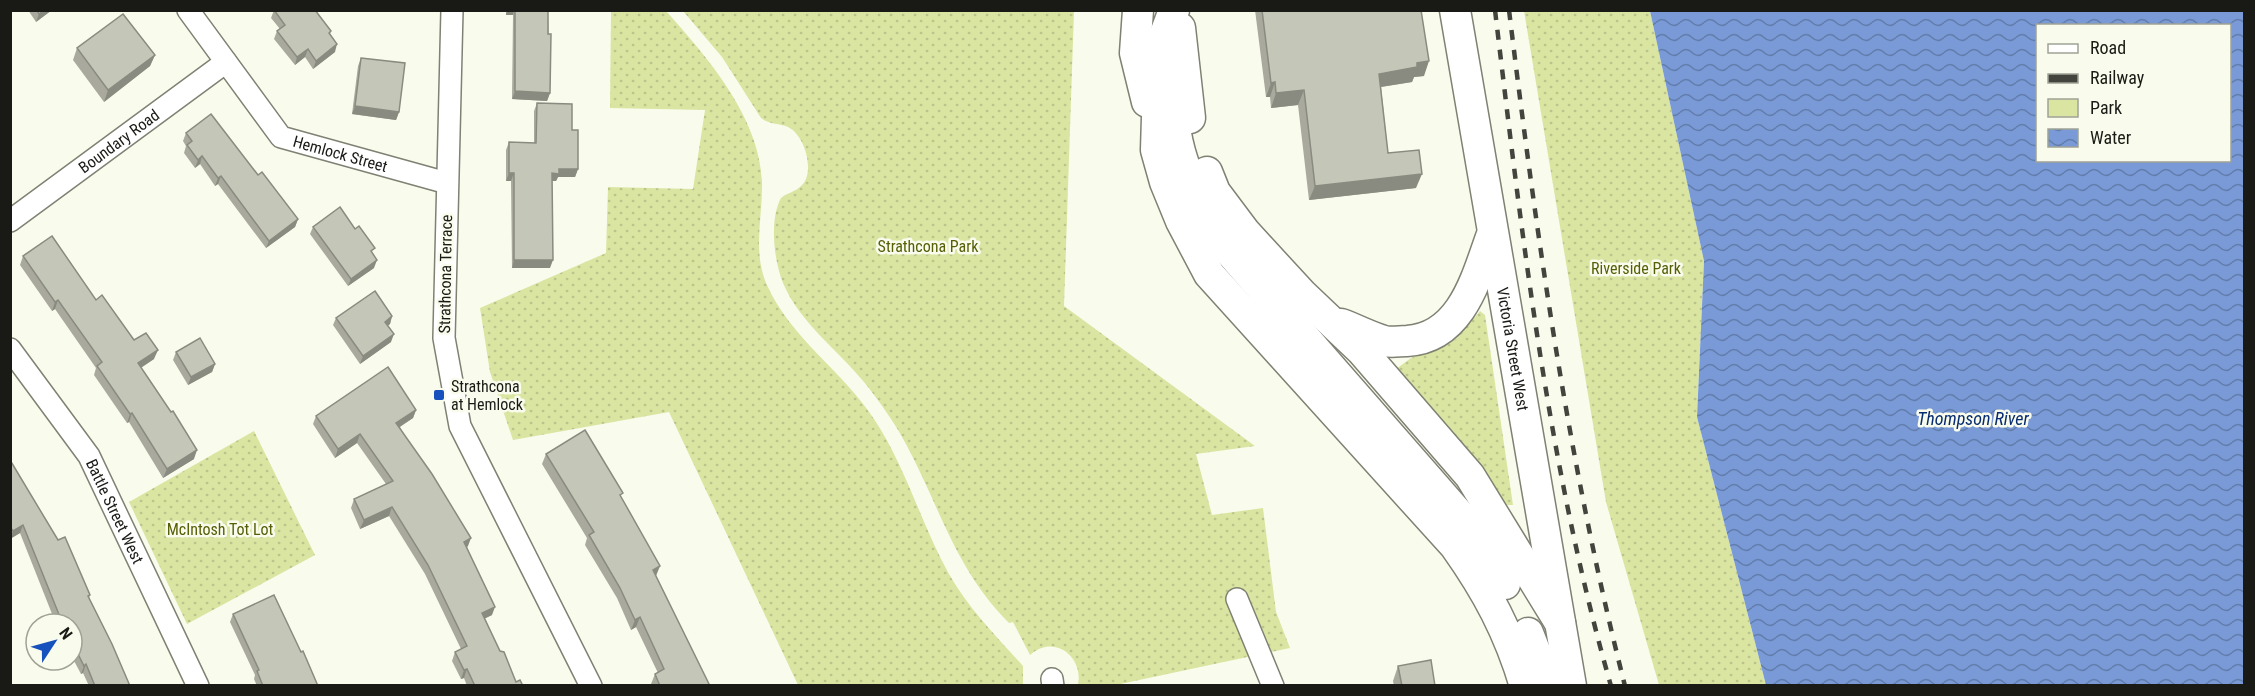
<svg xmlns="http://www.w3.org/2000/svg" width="2255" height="696" font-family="'Roboto Condensed',sans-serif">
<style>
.green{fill:url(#green-dots)}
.water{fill:url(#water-waves);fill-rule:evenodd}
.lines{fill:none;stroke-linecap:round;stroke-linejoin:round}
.minor-casing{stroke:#7f8173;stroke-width:24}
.secondary-casing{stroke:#7f8173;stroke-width:33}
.minor{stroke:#fff;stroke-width:21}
.secondary{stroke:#fff;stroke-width:30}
.rail{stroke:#43443d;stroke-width:4.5;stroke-dasharray:10 10;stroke-linecap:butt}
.wall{fill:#a9aa9d}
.shaded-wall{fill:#898b80}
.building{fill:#c4c6b7;stroke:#898b80;stroke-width:1.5}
.poi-dot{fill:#1751bd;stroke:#f9fcec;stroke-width:2}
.labels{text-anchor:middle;stroke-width:5;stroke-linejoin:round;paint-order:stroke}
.street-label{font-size:16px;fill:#191a15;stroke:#f9fcec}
.park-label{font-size:16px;fill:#565e06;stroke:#f9fcec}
.poi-label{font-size:16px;fill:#191a15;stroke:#f9fcec;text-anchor:start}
.water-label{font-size:18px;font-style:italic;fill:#072c71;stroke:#f9fcec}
</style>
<defs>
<pattern id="green-dots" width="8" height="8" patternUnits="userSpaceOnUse" patternTransform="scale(1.5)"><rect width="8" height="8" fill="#dae5a2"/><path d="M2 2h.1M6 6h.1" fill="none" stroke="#bac48b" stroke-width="1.8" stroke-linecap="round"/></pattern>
<pattern id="water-waves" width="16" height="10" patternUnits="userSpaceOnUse" patternTransform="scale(1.5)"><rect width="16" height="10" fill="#799ad6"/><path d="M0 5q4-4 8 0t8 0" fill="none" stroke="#627dac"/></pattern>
</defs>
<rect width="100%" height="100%" fill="#f9fcec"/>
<g class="green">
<path d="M611,11H666C707,57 759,116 762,181C763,216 752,252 767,285C791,339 843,371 874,419C906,467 921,524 949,574C968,608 997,637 1023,666V685H798L669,412L513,440L490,372L480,308L606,253L608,187L693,189L705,110L610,108Z"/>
<path d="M683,11H1074L1064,306L1255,446L1196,454L1212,515L1263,508L1276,612L1290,648L1111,686L1078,685C1084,657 1054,633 1030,655L1013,622L1009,623C956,570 941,510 907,446C895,423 880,402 864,382C837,349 800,323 783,283C774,261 769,220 781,198C787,193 795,192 801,186C816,173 805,135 788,127C779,123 770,125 761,118L722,57Z"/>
<path d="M1524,11H1650L1704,261L1697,417L1766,685H1659L1606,502Z"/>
<path d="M1480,311L1485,315L1513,505H1504L1392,372L1411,358L1456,339Z"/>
<path d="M254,431L315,555L187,624L129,502Z"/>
</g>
<path class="water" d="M1650,11H2244V685H1766L1697,417L1704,261ZM2038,26H2230V160H2038Z"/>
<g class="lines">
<g class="minor-casing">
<g id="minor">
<path id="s1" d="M188,10L281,137L447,183"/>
<path d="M452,10L444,338L460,426L591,686"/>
<path id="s2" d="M10,221L226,62"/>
<path id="s3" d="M10,349L89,456L198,686"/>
<path d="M1237,599L1273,686"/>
<path d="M1052,679L1053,686"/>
</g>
</g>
<g class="secondary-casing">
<g id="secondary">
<path d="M1138,10L1135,53L1147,102"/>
<path d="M1174,10L1159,50L1156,150L1165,182L1181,221L1209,274L1455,546C1487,591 1509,632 1525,686"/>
<path id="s4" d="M1455,10L1571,686"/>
<path d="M1180,28L1190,118"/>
<path d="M1174,97C1170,154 1200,205 1230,252L1464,520L1505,584"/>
<path d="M1207,172L1215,192L1245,232L1302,294L1361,350L1470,476L1560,623"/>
<path d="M1341,324C1355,329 1370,337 1384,341C1391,343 1400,341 1407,341C1461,338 1476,279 1491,237"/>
<path d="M1528,633L1549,686"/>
</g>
</g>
<use href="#minor" class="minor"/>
<use href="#secondary" class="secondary"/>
<g class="rail">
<path d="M1495,10C1522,236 1548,466 1611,686"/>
<path d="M1509,10C1537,239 1568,462 1625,686"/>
</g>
</g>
<g class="wall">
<path d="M28,10H52L36,22Z"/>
<path d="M274,10L331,31L330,34L335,52L313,69L305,57L295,65L274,39L277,31L280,29L271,18Z"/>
<path d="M506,10H548L550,93L547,101L512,99L513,15H506Z"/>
<path d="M1255,10H1421L1424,76L1414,77L1412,82L1381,87L1388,153L1416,188L1309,200L1298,105L1271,108L1270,97H1266Z"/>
<path d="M77,48L155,55L150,66L104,102L73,60Z"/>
<path d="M361,58L399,112L396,120L352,114L358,66Z"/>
<path d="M537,103L572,130L578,169L575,177H558L556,181H552L550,268H512L511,181H506V150L509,142L534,143V111Z"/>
<path d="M186,133L258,175L298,219L295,227L266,248L218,184L215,186L200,164L195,168L184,153L186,146L183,141Z"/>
<path d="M313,227L355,229L373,254L374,268L348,286L310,234Z"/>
<path d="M23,256L96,300L134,340L154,359L141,368L194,459L163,478L129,422L127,423L94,375L96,368L55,309L52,311L20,265Z"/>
<path d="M392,316L390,324L387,326L391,342L360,364L333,325L336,318Z"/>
<path d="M176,352L215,364L212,372L188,385L173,360Z"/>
<path d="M416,410L413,418L400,427L468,546L467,547L492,615L484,619L500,651L516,682L523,686H467L464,678L461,679L452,661L455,652L461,649L425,574L389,516L360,529L351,508L354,499L386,484L357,443L335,458L313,424L316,416Z"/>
<path d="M546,454L621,497L656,576L710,686H652L651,684L655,674L658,673L636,627L631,630L617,598L585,545L587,538L542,464Z"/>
<path d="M10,460L90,595L89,598L130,686H89L83,673L81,674L72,657V624H56L20,533L10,539Z"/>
<path d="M233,614L301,652L318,686H257L254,679L255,675L230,622Z"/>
<path d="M1398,666L1435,686H1394L1393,681Z"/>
</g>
<g class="shaded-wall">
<path d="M44,10H52L36,22L39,14Z"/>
<path d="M507,10H514L513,15H506Z"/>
<path d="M337,44L335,52L313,69L316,61Z"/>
<path d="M308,49L305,57L295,65L297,57Z"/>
<path d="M155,55L150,66L104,102L108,90Z"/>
<path d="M1429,61L1424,76L1414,77L1412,82L1374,88L1379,74L1417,63Z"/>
<path d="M1275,82L1270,97H1266L1271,83Z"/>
<path d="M1304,90L1298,105L1271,108L1276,93Z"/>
<path d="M515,91L550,93L547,101L512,99Z"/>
<path d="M355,106L399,112L396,120L352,114Z"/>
<path d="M202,156L200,164L195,168L198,160Z"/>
<path d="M559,169H578L575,177H558L556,181H549L552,173Z"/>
<path d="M509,173H514L511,181H506Z"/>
<path d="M1422,174L1416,188L1309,200L1315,186Z"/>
<path d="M221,176L218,184L215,186L218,178Z"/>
<path d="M298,219L295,227L266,248L269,241Z"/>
<path d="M377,260L374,268L348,286L351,279Z"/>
<path d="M514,260H553L550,268H512Z"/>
<path d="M58,300L55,309L52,311L55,302Z"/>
<path d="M392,316L390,324L382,330L385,322Z"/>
<path d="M394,334L391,342L360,364L363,356Z"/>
<path d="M158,350L154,359L134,372L138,363Z"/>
<path d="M215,364L212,372L188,385L191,377Z"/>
<path d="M416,410L413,418L393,431L396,423Z"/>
<path d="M132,413L129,422L127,423L130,414Z"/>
<path d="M360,434L357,443L335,458L338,449Z"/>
<path d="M197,450L194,459L163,478L167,469Z"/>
<path d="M392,507L389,516L360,529L364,520Z"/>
<path d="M23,525L20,533L10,539L13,531Z"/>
<path d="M471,538L468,546L461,551L464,542Z"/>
<path d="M660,566L656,576L653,570Z"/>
<path d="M495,607L492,615L479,621L482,613Z"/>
<path d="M640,617L636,627L631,630L635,620Z"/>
<path d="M86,664L83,673L81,674L84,666Z"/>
<path d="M467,669L464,678L461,679L464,670Z"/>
</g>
<g class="building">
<path d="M37,10H44L39,14Z"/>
<path d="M274,10H315L331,31L329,33L337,44L316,61L308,49L297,57L277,31L285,25Z"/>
<path d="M515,10H548V34H551L550,93L515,91Z"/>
<path d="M1262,10H1421L1429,61L1417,63V67L1379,74L1388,153L1419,150L1422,174L1315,186L1304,90L1276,93L1275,82L1271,83Z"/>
<path d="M123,14L155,55L108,90L77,48Z"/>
<path d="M361,58L405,63L399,112L355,106Z"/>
<path d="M537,103L572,104V130H578V169H559V174L552,173L553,260H514V173H509V142L536,143Z"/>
<path d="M211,114L258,175L262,172L298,219L269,241L221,176L218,178L202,156L198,160L187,145L192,141L186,133Z"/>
<path d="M340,207L355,229L359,226L375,248L371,251L377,260L351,279L313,227Z"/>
<path d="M52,236L96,300L102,295L134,340L146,333L158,350L138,363L171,412L173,411L197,450L167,469L132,413L130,414L97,366L102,362L58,300L55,302L23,256Z"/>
<path d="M375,291L392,316L385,322L394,334L363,356L336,318Z"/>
<path d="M200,338L215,364L191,377L176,352Z"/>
<path d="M388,367L416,410L396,423L432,474L471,538L464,542L495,607L482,613L500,651L504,652L516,682L520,680L523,686H475L467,669L464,670L455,652L467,646L428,565L392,507L364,520L354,499L393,481L360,434L338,449L316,416Z"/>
<path d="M585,430L623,493L620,495L660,566L653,570L710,686H660L655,674L664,669L640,617L635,620L620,588L589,535L594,532L546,454Z"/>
<path d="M10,460L58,540L65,537L90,595L88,596L112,644L130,686H95L86,664L84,666L72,642V624H63L62,622L23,525L13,531L10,527Z"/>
<path d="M274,595L301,652L303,651L318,686H263L257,671L259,670L233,614Z"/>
<path d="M1431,660L1435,686H1402L1398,666Z"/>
</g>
<rect class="poi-dot" x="433" y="389" width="12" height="12" rx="3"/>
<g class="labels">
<g class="street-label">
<text dy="6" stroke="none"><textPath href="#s2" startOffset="135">Boundary Road</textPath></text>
<text dy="6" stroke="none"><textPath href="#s1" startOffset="219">Hemlock Street</textPath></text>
<text transform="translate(445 274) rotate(-89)" y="6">Strathcona Terrace</text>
<text dy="6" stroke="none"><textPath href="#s4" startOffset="344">Victoria Street West</textPath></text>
<text dy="6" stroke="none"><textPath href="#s3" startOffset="194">Battle Street West</textPath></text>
</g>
<g class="park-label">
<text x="928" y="252">Strathcona Park</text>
<text x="1636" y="274">Riverside Park</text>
<text x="220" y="535">McIntosh Tot Lot</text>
</g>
<g class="poi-label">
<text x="451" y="392">Strathcona<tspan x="451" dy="18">at Hemlock</tspan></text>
</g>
<g class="water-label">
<text x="1973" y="425">Thompson River</text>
</g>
</g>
<rect width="2255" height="696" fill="none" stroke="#191a15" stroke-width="24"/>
<rect x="2036" y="24" width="195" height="138" fill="#f9fcec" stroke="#9fa296" stroke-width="1.5"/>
<rect x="2048" y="44" width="30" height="9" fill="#ffffff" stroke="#9fa296" stroke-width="1.5"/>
<text x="2090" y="54" font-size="18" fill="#191a15">Road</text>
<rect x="2048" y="74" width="30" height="9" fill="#43443d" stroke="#9fa296" stroke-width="1.5"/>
<text x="2090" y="84" font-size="18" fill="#191a15">Railway</text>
<rect x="2048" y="99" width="30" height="18" fill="#dae5a2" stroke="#9fa296" stroke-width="1.5"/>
<text x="2090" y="114" font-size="18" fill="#191a15">Park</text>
<rect x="2048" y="129" width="30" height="18" fill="url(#water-waves)" stroke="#9fa296" stroke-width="1.5"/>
<text x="2090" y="144" font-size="18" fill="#191a15">Water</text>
<g transform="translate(54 642) rotate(54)"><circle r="28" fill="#f9fcec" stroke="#9fa296" stroke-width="1.5"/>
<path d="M0-4.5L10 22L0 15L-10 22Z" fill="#1751bd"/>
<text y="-9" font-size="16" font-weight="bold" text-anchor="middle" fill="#191a15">N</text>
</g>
</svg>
